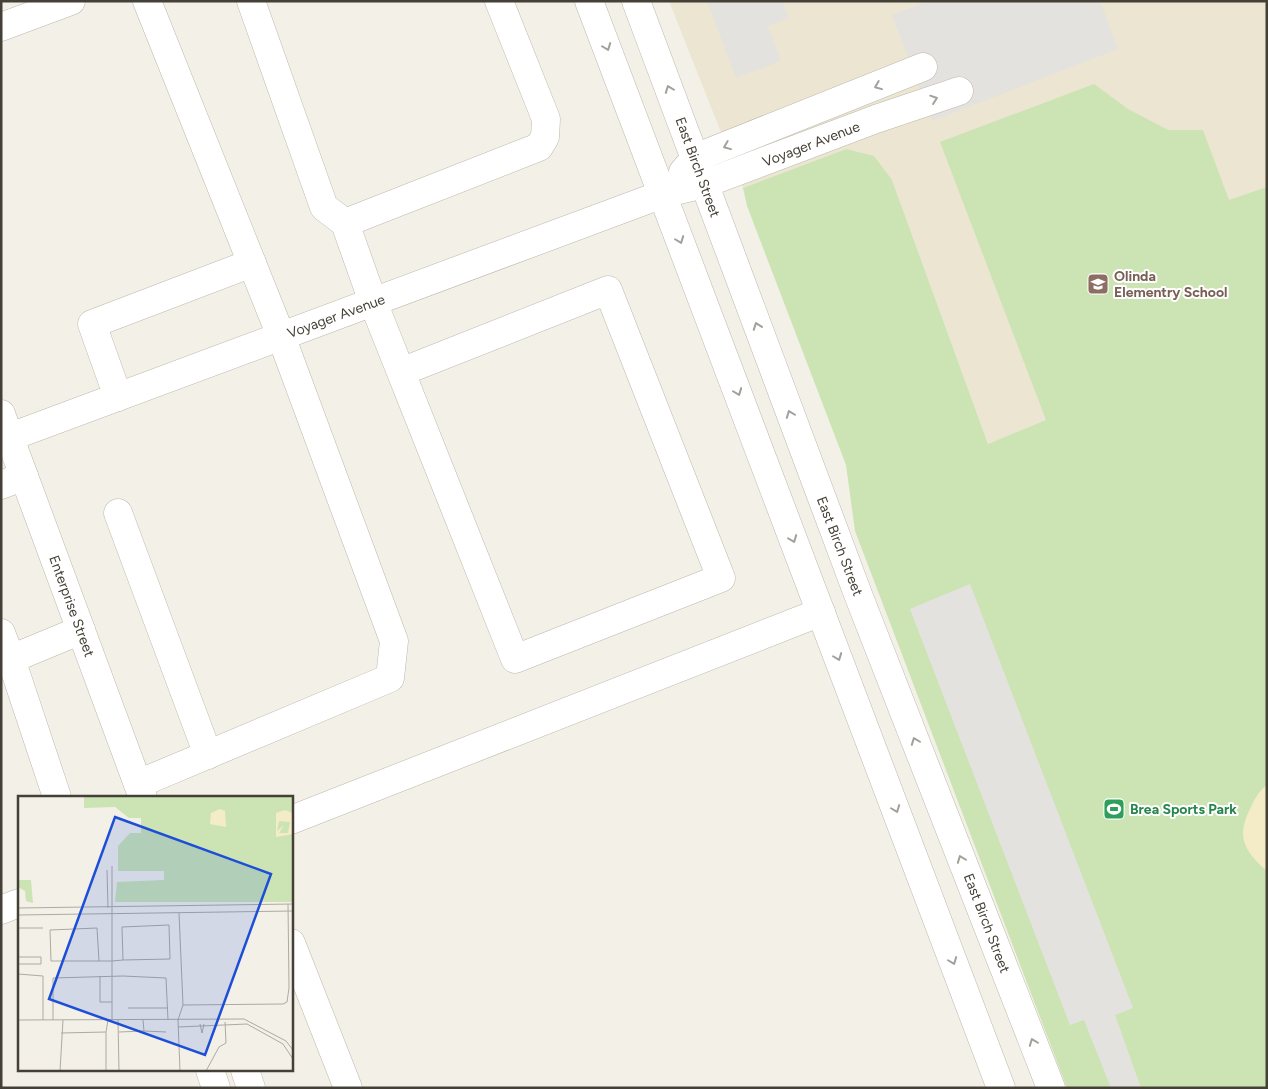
<svg xmlns="http://www.w3.org/2000/svg" width="1268" height="1089" font-family="Figtree,sans-serif">
<style>
.education{fill:#ebe5d2}
.green{fill:#cce4b3}
.sand{fill:#f4ecc6}
.parking{fill:#e4e2df}
.lines{fill:none;stroke-linecap:round;stroke-linejoin:round}
.minor-casing{stroke:#bdb8ab;stroke-width:29}
.minor{stroke:#fff;stroke-width:28}
.oneway{stroke:#a2a09b}
.labels{text-anchor:middle;stroke-width:4;stroke-linejoin:round;paint-order:stroke}
.street-label{font-size:14px;fill:#454037;stroke:#fff}
.education-label{font-size:14px;font-weight:bold;fill:#785e54;stroke:#fff;text-anchor:start}
.leisure-label{font-size:14px;font-weight:bold;fill:#27864d;stroke:#fff;text-anchor:start}
.inset-road{fill:none;stroke:#adaaa1;stroke-width:1}
.view{fill:#1d4ed8;fill-opacity:0.15;stroke:#1d4ed8;stroke-width:2.5}
.inset-edge{fill:none;stroke:#454037;stroke-width:2.5}
</style>
<rect width="100%" height="100%" fill="#f3f0e8"/>
<path class="education" d="M669,1H1267V379L1046,421L988,444L892,180L846,149L743,188Z"/>
<path class="green" d="M1094,84L1128,109L1168,130H1203L1229,200L1267,187V1088H1067L855,531L846,465L747,206L743,188L846,149L874,156L892,180L988,444L1046,420L940,142Z"/>
<path class="sand" d="M1267,785V871C1243,850 1236,836 1251,807C1255,798 1259,791 1267,785Z"/>
<g class="parking">
<path d="M707,1H782L789,18L768,26L781,61L736,78Z"/>
<path d="M929,1H1100L1118,49L932,121L892,15Z"/>
<path d="M970,584L1133,1008L1115,1015L1141,1088H1111L1084,1020L1070,1025L910,609Z"/>
</g>
<g class="lines">
<g class="minor-casing">
<g id="minor">
<path d="M251,1L324,207L345,223L373,302L515,659L721,578L608,290L401,372"/>
<path d="M589,1L1001,1088"/>
<path d="M636,1L859,597L1051,1088"/>
<path d="M1,27L71,1"/>
<path d="M683,172L695,158L923,67"/>
<path d="M345,223L539,147L545,137L546,119L499,1"/>
<path d="M118,397L92,324L252,263"/>
<path d="M1,414L143,798"/>
<path d="M10,437L663,194L704,184L876,119L959,91"/>
<path d="M1,485L24,476"/>
<path d="M118,513L208,755"/>
<path d="M1,633L11,659L81,630"/>
<path d="M11,659L57,797"/>
<path d="M138,784L390,678L394,641L281,336L147,1"/>
<path d="M291,820L821,612"/>
<path d="M1,910L19,903"/>
<path d="M291,943L348,1088"/>
<path d="M210,1070L216,1088"/>
<path d="M245,1070L251,1088"/>
</g>
</g>
<use href="#minor" class="minor"/>
</g>
<defs><path id="oneway-chevron" d="M-2-3.5L2.5 0L-2 3.5" fill="none" stroke-width="1.6" stroke-linecap="round" stroke-linejoin="round" transform="scale(1.25)"/></defs>
<g class="oneway">
<use href="#oneway-chevron" transform="translate(607 47) rotate(69)"/>
<use href="#oneway-chevron" transform="translate(878 86) rotate(158)"/>
<use href="#oneway-chevron" transform="translate(669 89) rotate(-111)"/>
<use href="#oneway-chevron" transform="translate(934 99) rotate(-19)"/>
<use href="#oneway-chevron" transform="translate(727 146) rotate(158)"/>
<use href="#oneway-chevron" transform="translate(680 240) rotate(69)"/>
<use href="#oneway-chevron" transform="translate(757 326) rotate(-110)"/>
<use href="#oneway-chevron" transform="translate(738 392) rotate(69)"/>
<use href="#oneway-chevron" transform="translate(790 414) rotate(-111)"/>
<use href="#oneway-chevron" transform="translate(793 539) rotate(69)"/>
<use href="#oneway-chevron" transform="translate(838 657) rotate(69)"/>
<use href="#oneway-chevron" transform="translate(915 741) rotate(-111)"/>
<use href="#oneway-chevron" transform="translate(896 809) rotate(69)"/>
<use href="#oneway-chevron" transform="translate(961 859) rotate(-111)"/>
<use href="#oneway-chevron" transform="translate(953 961) rotate(69)"/>
<use href="#oneway-chevron" transform="translate(1033 1042) rotate(-111)"/>
</g>
<defs>
<g id="school-square" transform="scale(1.125)"><rect x="-9" y="-9" width="18" height="18" rx="4" fill="#8d6e63" stroke="#fff"/><path d="M0-5L7-2L0 1L-7-2ZM-4 1L0 2.5L4 1V4Q0 6-4 4Z" fill="#fff"/></g>
<g id="stadium-square" transform="scale(1.125)"><rect x="-9" y="-9" width="18" height="18" rx="4" fill="#2e9e5b" stroke="#fff"/><path d="M0-5a6.5 5 0 1 0 0 10a6.5 5 0 1 0 0-10ZM-3.5-1.8h7v3.6h-7Z" fill="#fff"/></g>
</defs>
<g fill-rule="evenodd">
<use href="#school-square" x="1098" y="284"/>
<use href="#stadium-square" x="1114" y="809"/>
</g>
<g class="labels">
<g class="street-label">
<text transform="translate(811 144) rotate(-21)" y="5">Voyager Avenue</text>
<text transform="translate(698 167) rotate(70)" y="5">East Birch Street</text>
<text transform="translate(336 316) rotate(-20)" y="5">Voyager Avenue</text>
<text transform="translate(840 546) rotate(69)" y="5">East Birch Street</text>
<text transform="translate(72 606) rotate(70)" y="5">Enterprise Street</text>
<text transform="translate(987 923) rotate(69)" y="5">East Birch Street</text>
</g>
<g class="education-label">
<text x="1114" y="281">Olinda<tspan x="1114" dy="16">Elementry School</tspan></text>
</g>
<g class="leisure-label">
<text x="1130" y="814">Brea Sports Park</text>
</g>
</g>
<g transform="translate(18 796)">
<rect width="275" height="275" fill="#f3f0e8"/>
<path d="M275,0V106H97L99,86L146,84V75H100V50L112,37H123V22H111L97,11L66,12V1ZM0,84H13L15,107L8,105L7,95L0,91Z" fill="#cce4b3"/>
<path d="M202,13L207,15L208,31L192,28L193,17ZM267,14L275,17V38L258,41V17ZM261,25L272,26L270,37H261L266,29L259,35Z" fill="#f4ecc6" fill-rule="evenodd"/>
<path class="inset-road" d="M94,70V224M89,74L90,112M0,112L275,108M161,117L165,209L265,208L269,206L271,192L270,108M0,119L275,115M0,132H25M0,161H23V168H0M81,165H33L32,134L79,132L81,165H94L105,164L152,163L151,129L104,131L105,164M0,178L25,180V224M82,180V206H94M110,212H150M0,224L226,223L268,245L275,254M35,224V182L105,180L148,182L150,224M100,224L101,275M182,228L184,237L186,228M160,231L229,228L265,248L275,263M126,235L148,236M88,236V275M101,236L126,235L125,224M43,237L88,236L90,224M42,275L45,224M162,275L160,224L165,209M188,275L201,251L208,247L207,226"/>
<path class="view" d="M97,21L253,78L187,259L31,203Z"/>
<rect width="275" height="275" class="inset-edge"/>
</g>
<rect width="1268" height="1089" fill="none" stroke="#454037" stroke-width="5"/>
</svg>
